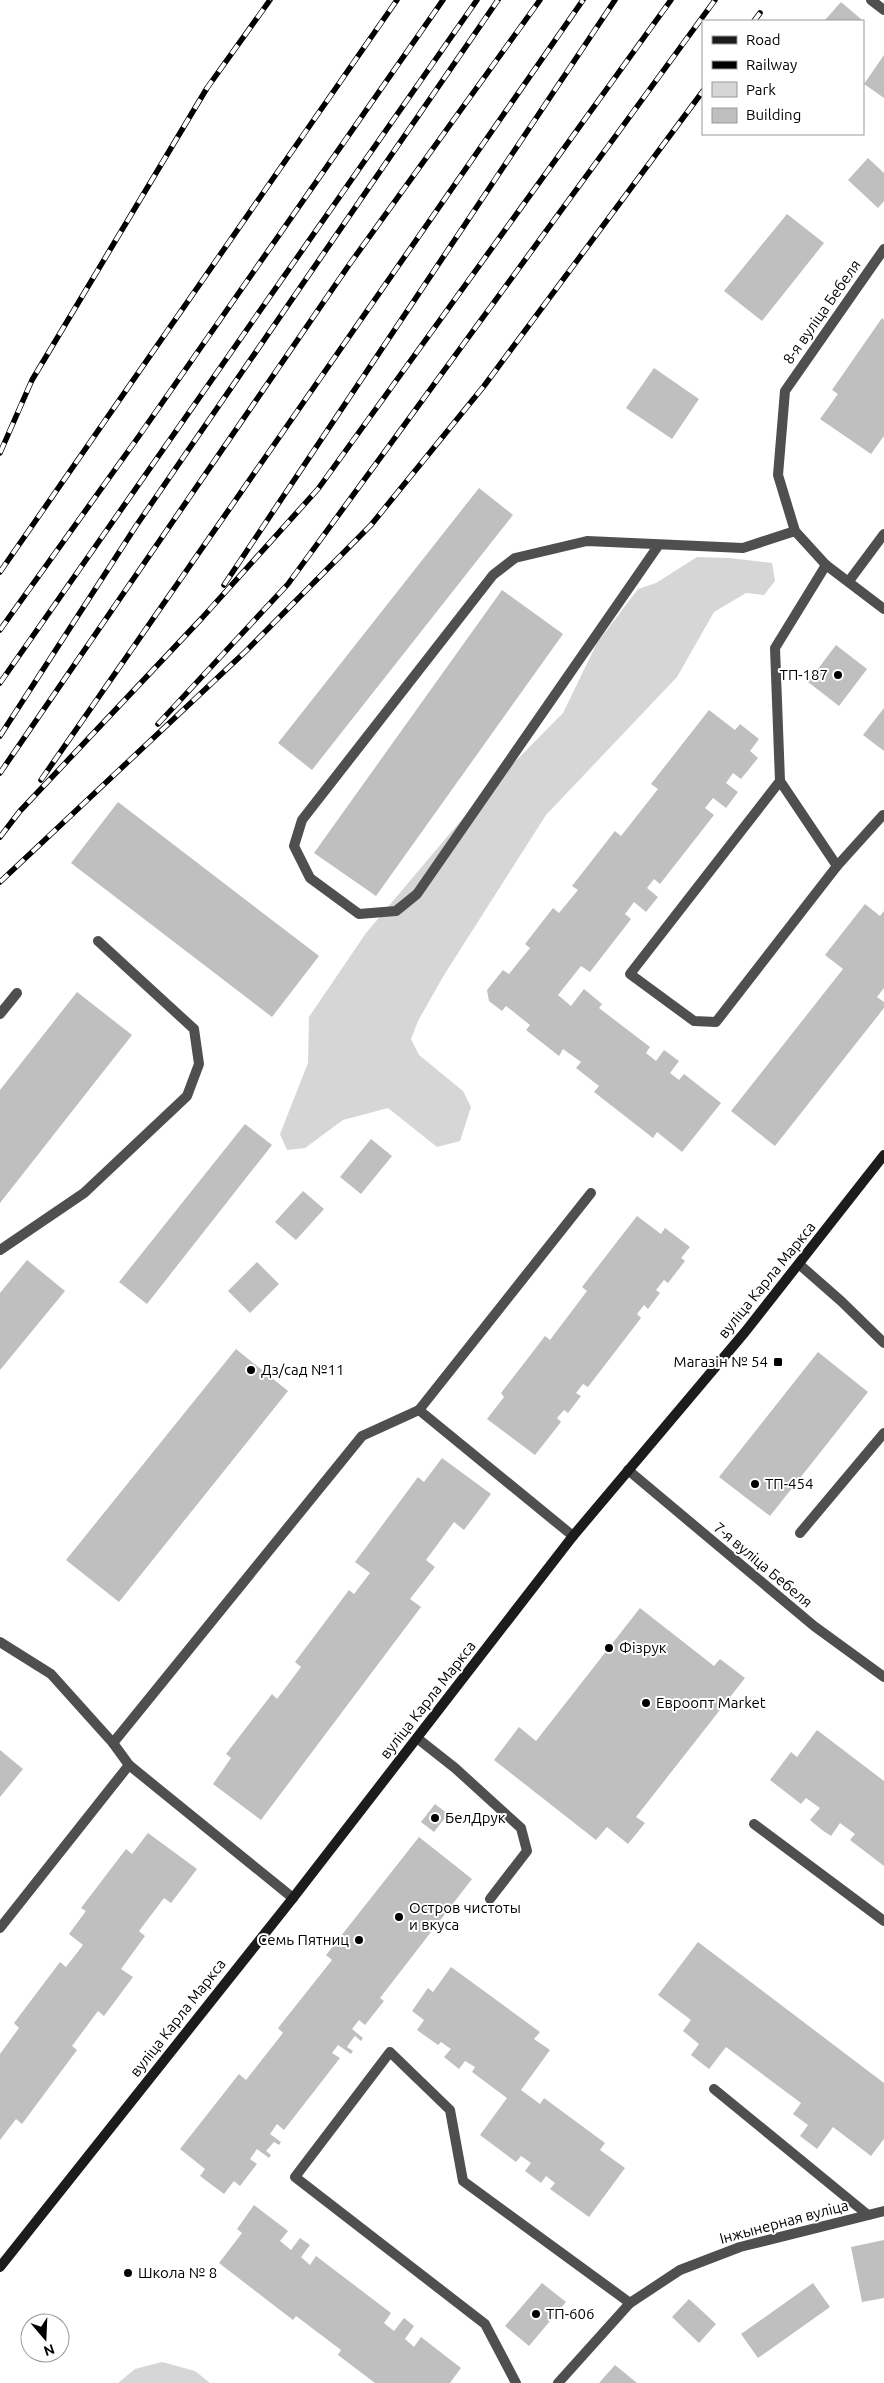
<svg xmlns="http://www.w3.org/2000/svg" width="884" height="2383" font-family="Ubuntu,sans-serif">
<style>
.green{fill:#d6d6d6}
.building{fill:#bfbfbf}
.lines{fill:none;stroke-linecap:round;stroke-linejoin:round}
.service{stroke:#4f4f4f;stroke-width:10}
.minor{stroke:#4f4f4f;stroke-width:10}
.secondary{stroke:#1c1c1c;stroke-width:10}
.rail-casing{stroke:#000;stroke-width:5.5}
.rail{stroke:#fff;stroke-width:4;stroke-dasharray:11;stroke-linecap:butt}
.poi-dot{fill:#000;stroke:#fff;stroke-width:2}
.labels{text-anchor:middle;stroke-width:4;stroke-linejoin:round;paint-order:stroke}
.street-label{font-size:15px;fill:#000;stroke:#fff}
.poi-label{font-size:15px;fill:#000;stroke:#fff;text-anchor:start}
</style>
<rect width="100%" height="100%" fill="#fff"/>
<g class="green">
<path d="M697,557L729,558L772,563L775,581L764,595L746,593L714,612L677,677L546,815L444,975L418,1021L411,1039L419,1055L463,1091L471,1107L460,1141L437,1147L388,1108L343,1120L305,1148L287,1150L280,1134L308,1063L309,1017L366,933L484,793L563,713L597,643L638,589L656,583Z"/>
<path d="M162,2362L195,2371L210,2383H118L135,2369Z"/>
</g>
<g class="building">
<path d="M841,2L861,19L859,21H824Z"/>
<path d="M884,55V98L864,84Z"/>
<path d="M868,158L884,173V201L878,208L848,180Z"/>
<path d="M787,214L824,243L762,321L724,291Z"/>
<path d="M882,318L884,320V436L871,454L820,419L838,394L832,390Z"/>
<path d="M654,368L699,399L672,439L626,408Z"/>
<path d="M479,488L513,515L312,770L278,743Z"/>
<path d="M502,590L563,634L376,896L314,853Z"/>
<path d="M836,645L867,669L839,706L808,682Z"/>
<path d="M884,708V751L863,735Z"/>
<path d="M709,710L735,730L740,724L759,739L750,751L758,758L741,779L733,773L726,783L738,792L726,808L713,798L705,808L714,815L660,884L654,879L647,888L658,897L646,912L634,902L625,914L631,919L590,972L581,966L558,995L571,1006L584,989L602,1004L599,1008L650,1047L646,1053L656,1061L664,1050L679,1061L670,1073L679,1080L684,1074L721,1103L682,1152L657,1132L653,1138L594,1092L599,1086L576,1068L581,1062L563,1049L559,1056L526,1030L530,1025L506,1006L502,1011L489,1001L487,990L503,970L509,974L530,948L525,944L553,908L559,913L578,890L572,886L615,831L621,836L658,789L651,784Z"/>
<path d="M118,802L319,956L272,1017L71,863Z"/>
<path d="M865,904L880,916L884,911V988L877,997L884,1002V1008L775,1146L731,1111L843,969L825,955Z"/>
<path d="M77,992L132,1035L0,1203V1090Z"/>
<path d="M245,1124L272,1145L147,1304L119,1282Z"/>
<path d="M371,1139L392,1156L361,1194L340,1177Z"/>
<path d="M303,1191L324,1209L296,1240L275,1222Z"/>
<path d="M637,1216L661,1234L665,1228L690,1247L681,1258L685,1261L668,1283L664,1280L656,1290L660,1293L648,1309L644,1305L637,1314L641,1318L588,1387L583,1384L576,1393L581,1396L568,1413L564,1410L557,1418L561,1422L535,1455L487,1419L504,1397L501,1393L545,1336L550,1340L587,1291L582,1287Z"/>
<path d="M27,1260L65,1291L0,1370V1293Z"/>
<path d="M257,1262L279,1284L250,1313L228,1291Z"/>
<path d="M236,1349L288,1391L119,1602L66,1560Z"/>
<path d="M818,1352L868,1392L770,1516L719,1477Z"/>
<path d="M442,1458L491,1494L464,1530L454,1522L426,1560L435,1567L410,1599L421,1607L261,1820L213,1784L231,1758L226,1754L272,1694L277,1699L301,1667L295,1662L349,1590L354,1594L370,1573L355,1562L418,1477L424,1482Z"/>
<path d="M640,1608L714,1666L720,1659L745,1678L636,1817L645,1823L628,1844L607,1827L596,1840L494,1760L519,1727L536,1741Z"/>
<path d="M817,1730L884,1781V1866L850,1840L855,1834L840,1823L831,1836L822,1830L810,1820L820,1808L806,1798L801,1804L770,1780L791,1752L797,1757Z"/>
<path d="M0,1750L23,1769L0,1797Z"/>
<path d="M435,1804L448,1814L434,1832L421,1822Z"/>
<path d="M148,1833L197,1869L171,1903L164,1898L139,1931L145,1936L121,1969L133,1977L104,2016L98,2011L72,2046L77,2050L22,2124L16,2119L0,2140V2054L19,2028L14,2023L60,1962L66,1967L83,1945L69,1934L86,1911L81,1908L126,1849L132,1854Z"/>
<path d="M419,1837L472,1879L380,1998L384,2001L365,2025L359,2020L352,2029L363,2038L361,2041L355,2036L351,2041L347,2047L353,2051L351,2054L338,2045L332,2053L340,2058L284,2130L277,2124L270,2134L281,2142L279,2145L274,2142L266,2151L271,2155L269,2158L257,2149L250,2159L257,2164L240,2186L234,2181L224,2194L200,2176L205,2169L180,2149L239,2074L246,2080L283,2033L278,2028L332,1960L326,1955Z"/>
<path d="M698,1942L884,2083V2139L871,2156L833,2127L817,2149L800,2136L808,2125L793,2114L801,2103L726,2047L709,2069L691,2055L699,2044L683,2031L691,2020L658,1995Z"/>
<path d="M451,1967L540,2032L534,2039L550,2050L521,2090L540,2104L544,2098L605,2143L600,2150L625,2168L589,2217L550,2189L555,2183L546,2176L541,2183L525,2171L531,2163L521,2156L516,2162L480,2135L507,2098L472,2072L475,2067L465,2061L459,2069L444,2057L451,2049L441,2042L438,2045L417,2030L424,2020L412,2011L428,1988L433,1992Z"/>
<path d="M254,2205L288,2231L280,2241L291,2250L300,2238L310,2245L301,2257L310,2265L316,2256L391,2313L384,2323L394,2331L404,2318L414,2326L405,2339L414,2347L421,2337L461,2368L450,2383H375L338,2355L341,2350L296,2316L293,2320L219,2263L242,2233L237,2229Z"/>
<path d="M884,2240V2298L862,2302L851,2247Z"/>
<path d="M542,2283L566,2302L529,2346L505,2326Z"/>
<path d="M813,2283L830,2307L758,2358L741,2334Z"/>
<path d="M689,2299L716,2324L699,2343L672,2317Z"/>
<path d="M615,2365L637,2383H599Z"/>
</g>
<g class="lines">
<g class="service">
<path d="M871,0L884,10"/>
<path d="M658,546L417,894L396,911L359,914L310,878L294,846L302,820L493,575L515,558L587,541L743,548L795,531"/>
<path d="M849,581L884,534"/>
<path d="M780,781L630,974L694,1021L716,1022L837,866L780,781L775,648L826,565"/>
<path d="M837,866L883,815"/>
<path d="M0,1014L17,993"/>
<path d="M0,1250L84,1193L187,1096L199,1064L194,1029L98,941"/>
<path d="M800,1265L841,1301L884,1343"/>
<path d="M419,1410L591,1193"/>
<path d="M800,1533L884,1433"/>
<path d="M0,1642L51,1674L113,1743L129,1765L293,1898"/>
<path d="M417,1738L455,1768L521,1828L527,1851L490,1899"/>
<path d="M113,1743L362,1436L419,1410L573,1536"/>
<path d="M754,1824L884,1921"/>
<path d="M0,1928L129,1765"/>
<path d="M714,2089L868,2215"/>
<path d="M516,2383L485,2324L295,2177L390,2052L450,2110L463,2181L630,2303"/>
</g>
<g class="minor">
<path d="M884,249L785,391L778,475L795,531L826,565L884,609"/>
<path d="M628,1470L814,1626L884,1677"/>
<path d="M558,2383L630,2303L680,2270L740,2247L884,2211"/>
</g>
<path class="secondary" d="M0,2267L293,1898L573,1536L745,1332L884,1155"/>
<g class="rail-casing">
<g id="rail">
<path d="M754,21L760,13"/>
<path d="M0,453L32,380L207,88L270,0"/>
<path d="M0,572L397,0"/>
<path d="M224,585L615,0"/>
<path d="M0,630L139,436L443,0"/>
<path d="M0,683L477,0"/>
<path d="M158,724L288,584L715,0"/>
<path d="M0,736L136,526L498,0"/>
<path d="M0,773L349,265L540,0"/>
<path d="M41,780L583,0"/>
<path d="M0,837L20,811L202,618L318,489L671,0"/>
<path d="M0,882L246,651L371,525L484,386L703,91"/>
</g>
</g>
<use href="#rail" class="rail"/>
</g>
<g class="poi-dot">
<circle cx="838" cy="675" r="5"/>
<rect x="773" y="1357" width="10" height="10" rx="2.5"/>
<circle cx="251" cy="1370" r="5"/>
<circle cx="755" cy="1484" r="5"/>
<circle cx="609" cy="1648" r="5"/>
<circle cx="646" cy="1703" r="5"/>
<circle cx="435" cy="1818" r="5"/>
<circle cx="399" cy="1917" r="5"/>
<circle cx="359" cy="1940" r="5"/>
<circle cx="128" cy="2273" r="5"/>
<circle cx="536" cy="2314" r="5"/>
</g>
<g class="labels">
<g class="street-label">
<text transform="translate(822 312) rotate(-55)" y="5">8-я вуліца Бебеля</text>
<text transform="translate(767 1280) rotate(-51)" y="5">вуліца Карла Маркса</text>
<text transform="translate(763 1565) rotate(40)" y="5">7-я вуліца Бебеля</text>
<text transform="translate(428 1700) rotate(-52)" y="5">вуліца Карла Маркса</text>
<text transform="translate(178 2018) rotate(-52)" y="5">вуліца Карла Маркса</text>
<text transform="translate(784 2222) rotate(-15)" y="5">Інжынерная вуліца</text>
</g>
<g class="poi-label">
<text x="828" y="680" text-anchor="end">ТП-187</text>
<text x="768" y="1367" text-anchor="end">Магазін № 54</text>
<text x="261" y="1375">Дз/сад №11</text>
<text x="765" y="1489">ТП-454</text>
<text x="619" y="1653">Фізрук</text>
<text x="656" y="1708">Евроопт Market</text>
<text x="445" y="1823">БелДрук</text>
<text x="409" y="1913">Остров чистоты<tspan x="409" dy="17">и вкуса</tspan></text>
<text x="349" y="1945" text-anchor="end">Семь Пятниц</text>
<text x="138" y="2278">Школа № 8</text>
<text x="546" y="2319">ТП-606</text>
</g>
</g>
<rect x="702" y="20" width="162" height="115" fill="#ffffff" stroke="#999999"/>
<rect x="712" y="36" width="25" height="8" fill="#1c1c1c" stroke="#999999"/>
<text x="746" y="45" font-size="15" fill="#000000">Road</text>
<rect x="712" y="61" width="25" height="8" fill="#000000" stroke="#999999"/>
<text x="746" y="70" font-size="15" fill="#000000">Railway</text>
<rect x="712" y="82" width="25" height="15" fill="#d6d6d6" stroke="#999999"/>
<text x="746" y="95" font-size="15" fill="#000000">Park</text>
<rect x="712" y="108" width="25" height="15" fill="#bfbfbf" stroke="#999999"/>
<text x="746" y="120" font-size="15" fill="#000000">Building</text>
<g transform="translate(45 2338) rotate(161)"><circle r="24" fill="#ffffff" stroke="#999999"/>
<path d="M0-4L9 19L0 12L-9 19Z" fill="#000000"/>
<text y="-8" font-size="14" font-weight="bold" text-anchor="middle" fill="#000000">N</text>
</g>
</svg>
